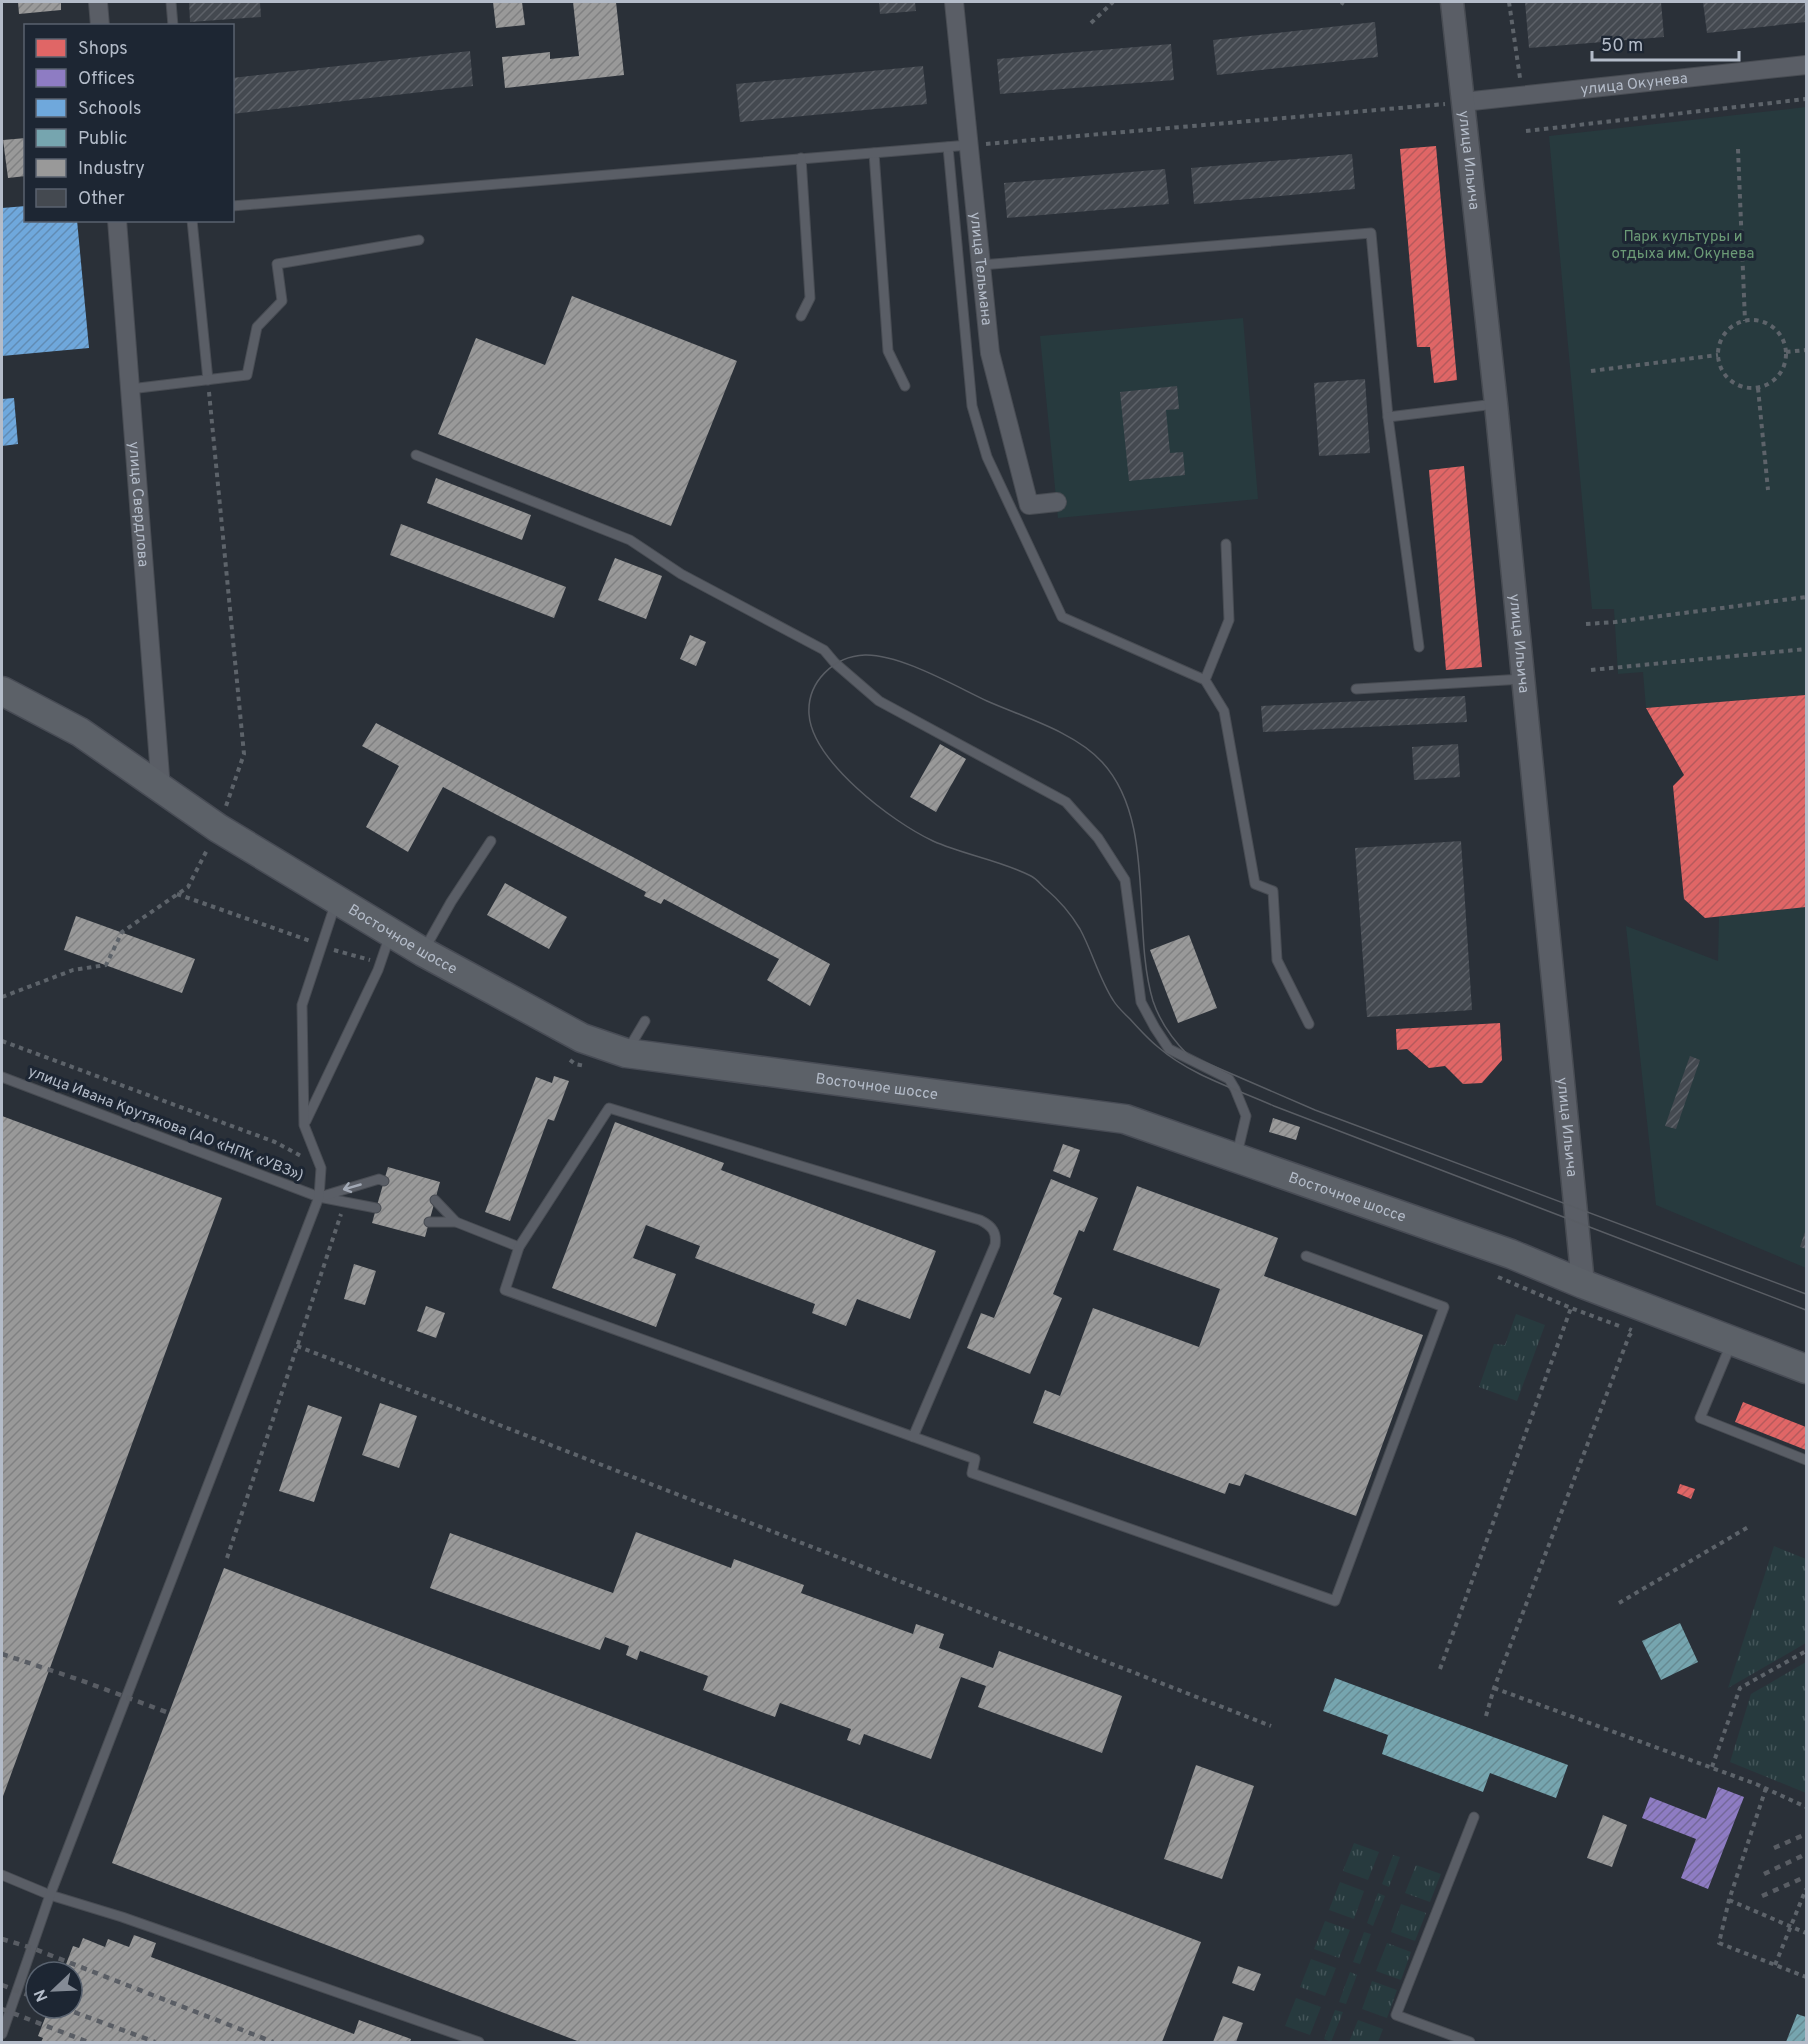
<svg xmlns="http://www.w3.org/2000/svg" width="1808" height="2044" font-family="Overpass,sans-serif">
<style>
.grass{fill:url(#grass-tufts)}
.park{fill:#273a3e}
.shops{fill:url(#shops-hatch)}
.offices{fill:url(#offices-hatch)}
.schools{fill:url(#schools-hatch)}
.public{fill:url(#public-hatch)}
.industry{fill:url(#industry-hatch)}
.building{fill:url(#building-hatch)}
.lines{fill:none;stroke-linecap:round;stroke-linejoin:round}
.service-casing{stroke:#484c53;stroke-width:11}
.minor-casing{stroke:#484c53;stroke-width:20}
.tertiary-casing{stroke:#484c53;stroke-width:25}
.primary-casing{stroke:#484c55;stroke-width:31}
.path{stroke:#5d636a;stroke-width:4;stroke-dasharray:4.5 4.5;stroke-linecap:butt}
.service{stroke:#5a5e66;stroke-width:9}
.minor{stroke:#5a5e66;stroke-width:18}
.tertiary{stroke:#5a5e66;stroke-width:22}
.primary{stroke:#5c6168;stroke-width:28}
.tram{stroke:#595d64;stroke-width:1.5}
.rail{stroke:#595d64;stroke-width:4.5;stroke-dasharray:6 6;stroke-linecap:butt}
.oneway{stroke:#a2a9b5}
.labels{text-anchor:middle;stroke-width:6;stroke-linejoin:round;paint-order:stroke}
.street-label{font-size:15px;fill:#b4bcc9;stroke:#1d2633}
.park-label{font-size:15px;fill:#6b9a76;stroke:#1d2633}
</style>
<defs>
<pattern id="grass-tufts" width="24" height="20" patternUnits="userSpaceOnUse" patternTransform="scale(1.5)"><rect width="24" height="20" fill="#273a3e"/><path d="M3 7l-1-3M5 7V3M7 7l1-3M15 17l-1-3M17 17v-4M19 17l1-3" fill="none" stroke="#445559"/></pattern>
<pattern id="shops-hatch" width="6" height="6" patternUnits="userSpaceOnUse" patternTransform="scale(1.5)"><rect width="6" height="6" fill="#e06666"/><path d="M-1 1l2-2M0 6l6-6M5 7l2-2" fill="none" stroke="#b65a5c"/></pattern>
<pattern id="offices-hatch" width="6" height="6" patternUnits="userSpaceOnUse" patternTransform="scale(1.5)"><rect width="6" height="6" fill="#8e7cc3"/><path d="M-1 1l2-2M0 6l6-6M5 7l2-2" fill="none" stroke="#74689a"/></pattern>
<pattern id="schools-hatch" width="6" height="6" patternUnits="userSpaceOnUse" patternTransform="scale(1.5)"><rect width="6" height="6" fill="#6fa8dc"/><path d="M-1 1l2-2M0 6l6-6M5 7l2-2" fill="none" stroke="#618cb4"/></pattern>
<pattern id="public-hatch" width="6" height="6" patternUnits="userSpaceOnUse" patternTransform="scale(1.5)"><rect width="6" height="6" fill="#76a5af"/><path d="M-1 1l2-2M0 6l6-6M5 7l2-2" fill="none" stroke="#668a92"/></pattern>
<pattern id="industry-hatch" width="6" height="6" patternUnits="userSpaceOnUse" patternTransform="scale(1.5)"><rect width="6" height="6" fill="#999"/><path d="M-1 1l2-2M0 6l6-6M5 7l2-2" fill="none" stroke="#808182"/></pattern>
<pattern id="building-hatch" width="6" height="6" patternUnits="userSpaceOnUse" patternTransform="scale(1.5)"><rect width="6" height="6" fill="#444950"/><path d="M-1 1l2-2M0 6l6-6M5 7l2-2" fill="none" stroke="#5d6168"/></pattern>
</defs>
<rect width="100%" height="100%" fill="#2a3038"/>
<g class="grass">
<path d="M1516,1314L1545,1325L1517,1401L1479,1387L1494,1344L1505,1345Z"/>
<path d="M1774,1546L1806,1559V1643L1728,1688Z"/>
<path d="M1806,1662V1793L1730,1762L1751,1694Z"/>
<path d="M1354,1843L1379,1852L1368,1880L1343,1871Z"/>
<path d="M1393,1855L1400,1857L1389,1887L1382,1884Z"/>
<path d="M1416,1865L1441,1874L1430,1902L1405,1893Z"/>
<path d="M1340,1882L1364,1891L1354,1919L1329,1910Z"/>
<path d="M1378,1893L1385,1896L1373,1926L1367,1923Z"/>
<path d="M1401,1904L1426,1913L1415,1941L1391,1932Z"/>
<path d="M1325,1921L1350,1930L1339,1958L1314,1949Z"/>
<path d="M1364,1932L1371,1934L1360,1964L1353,1962Z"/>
<path d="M1387,1943L1411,1952L1401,1980L1376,1971Z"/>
<path d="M1311,1959L1336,1968L1325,1996L1300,1987Z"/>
<path d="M1350,1972L1357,1975L1346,2004L1339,2002Z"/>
<path d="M1372,1981L1397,1990L1387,2018L1362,2009Z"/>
<path d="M1296,1998L1321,2007L1310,2035L1285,2026Z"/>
<path d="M1335,2010L1343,2012L1331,2042L1324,2039Z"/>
<path d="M1358,2020L1383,2029L1378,2042H1349Z"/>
</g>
<g class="park">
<path d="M1806,107V695L1646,708L1643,672L1618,674L1614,609H1592L1549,136Z"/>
<path d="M1243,318L1258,499L1058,518L1040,336Z"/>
<path d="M1806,907V1268L1656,1205L1626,926L1718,961L1719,916Z"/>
</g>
<g class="shops">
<path d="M1436,146L1457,380L1434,383L1430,347H1417L1400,149Z"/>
<path d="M1464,466L1482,667L1446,670L1429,470Z"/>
<path d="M1806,695V907L1705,918L1684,899L1673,786L1684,775L1646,708Z"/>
<path d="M1500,1023L1502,1060L1482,1083L1463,1084L1445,1066L1429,1068L1407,1049L1397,1050L1396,1029Z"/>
<path d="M1743,1402L1806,1427V1450L1735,1422Z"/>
<path d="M1680,1484L1695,1489L1691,1499L1677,1493Z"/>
</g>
<path class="offices" d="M1718,1787L1744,1797L1708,1889L1681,1878L1696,1839L1642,1818L1650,1797L1706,1819Z"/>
<g class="schools">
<path d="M26,206V220H77L89,348L2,356V208Z"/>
<path d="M14,398L18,444L2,446V399Z"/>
</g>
<g class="public">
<path d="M1680,1623L1698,1662L1661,1680L1642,1641Z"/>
<path d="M1335,1678L1568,1765L1556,1798L1490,1773L1483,1792L1382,1754L1388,1735L1323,1711Z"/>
<path d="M1797,2014L1806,2017V2042H1786Z"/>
</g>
<g class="industry">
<path d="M18,2H61V10L19,14Z"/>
<path d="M493,2H522L525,25L496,28Z"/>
<path d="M573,2H616L624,75L505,88L502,57L550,52V59L579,56Z"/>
<path d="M26,138V176L8,178L3,140Z"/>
<path d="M572,296L737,361L671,526L438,434L476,338L545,365Z"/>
<path d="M436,478L531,515L522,540L427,503Z"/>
<path d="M401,524L566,587L554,618L390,555Z"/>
<path d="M615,558L662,576L646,619L598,600Z"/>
<path d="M690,635L706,642L696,666L680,659Z"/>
<path d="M376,723L631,856L830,964L810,1006L767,980L779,959L664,899L661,904L644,896L646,892L443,787L408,852L366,827L399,766L362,746Z"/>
<path d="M940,744L966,759L936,812L910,797Z"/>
<path d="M505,883L567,917L549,949L487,915Z"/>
<path d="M76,916L195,959L182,993L64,950Z"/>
<path d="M1189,935L1217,1008L1178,1023L1150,950Z"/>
<path d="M554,1076L569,1081L554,1121L548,1119L510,1221L485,1212L536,1077L552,1083Z"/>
<path d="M2,1116L222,1198L2,1799Z"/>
<path d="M1273,1118L1300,1127L1296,1140L1269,1132Z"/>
<path d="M615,1122L724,1163L721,1170L936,1251L910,1319L857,1299L846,1326L812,1313L815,1304L695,1258L700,1246L646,1225L633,1258L676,1274L656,1327L552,1288Z"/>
<path d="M1063,1144L1080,1150L1070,1178L1053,1171Z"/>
<path d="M388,1167L440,1182L425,1237L372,1223Z"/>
<path d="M1051,1179L1098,1198L1084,1232L1079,1230L1053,1294L1062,1298L1030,1374L967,1348L981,1313L994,1318Z"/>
<path d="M1137,1186L1278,1238L1264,1276L1423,1335L1356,1516L1245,1474L1240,1486L1229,1483L1225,1494L1033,1423L1045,1390L1060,1396L1093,1308L1199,1347L1220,1289L1113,1250Z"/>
<path d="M354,1264L376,1271L365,1305L344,1299Z"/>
<path d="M426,1306L445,1313L436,1338L417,1331Z"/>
<path d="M380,1403L417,1416L399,1468L362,1455Z"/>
<path d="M308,1405L342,1417L314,1502L279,1491Z"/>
<path d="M636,1532L731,1568L734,1559L804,1585L801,1593L913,1634L916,1624L944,1634L939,1648L993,1668L999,1651L1122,1696L1102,1753L978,1707L986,1686L961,1677L931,1759L864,1734L860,1745L847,1740L851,1729L780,1703L775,1717L703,1690L708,1676L640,1651L637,1660L626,1655L629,1646L605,1637L600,1650L430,1588L450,1533L613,1593Z"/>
<path d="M224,1568L1201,1942L1162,2042H580L112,1863Z"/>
<path d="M1196,1765L1254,1786L1222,1879L1164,1859Z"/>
<path d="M1603,1815L1627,1825L1612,1867L1587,1858Z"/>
<path d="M134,1935L156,1943L151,1957L354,2034L359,2020L411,2039L410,2042H41L43,2038L38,2036L49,2008H72V1972H63L73,1946L79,1948L83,1938L105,1947L108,1939L129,1947Z"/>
<path d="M1238,1966L1261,1974L1254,1991L1232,1983Z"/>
<path d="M1223,2016L1243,2023L1236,2042H1213Z"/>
</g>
<g class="building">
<path d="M189,2H260L261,17L190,22Z"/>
<path d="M879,2H915L916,11L880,14Z"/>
<path d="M1525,2H1661L1664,37L1529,48Z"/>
<path d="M1703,2H1806V22L1707,33Z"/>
<path d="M1375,22L1378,57L1217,75L1213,40Z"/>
<path d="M1171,44L1174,80L1000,94L997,59Z"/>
<path d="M470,51L473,86L232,114V78Z"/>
<path d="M923,66L927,104L740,122L736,84Z"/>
<path d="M1352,154L1355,189L1194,204L1191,168Z"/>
<path d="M1165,169L1169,204L1007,218L1004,183Z"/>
<path d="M1365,379L1370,453L1319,456L1314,383Z"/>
<path d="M1177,386L1179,409L1166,410L1170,453L1183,452L1185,475L1129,481L1120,392Z"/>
<path d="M1465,696L1467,722L1263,732L1261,706Z"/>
<path d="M1458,744L1460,777L1414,780L1412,747Z"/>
<path d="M1461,841L1472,1010L1367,1017L1355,848Z"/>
<path d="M1690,1056L1700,1060L1676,1129L1665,1126Z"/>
<path d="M1806,1229V1249L1800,1247Z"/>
</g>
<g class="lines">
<g class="service-casing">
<g id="service">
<path d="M171,2L173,26"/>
<path d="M948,147L972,406L987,457L1062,617L1205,680L1224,711L1255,884L1273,891L1277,960L1309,1024"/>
<path d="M874,153L888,351L905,386"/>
<path d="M232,206L969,145"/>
<path d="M192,220L208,380"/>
<path d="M981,265L1371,233L1388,417L1419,647"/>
<path d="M801,316L810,298L801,158"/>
<path d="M130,389L247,375L257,327L282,301L277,264L419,240"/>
<path d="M1388,417L1495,404"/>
<path d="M416,455L630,540L681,574L824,650L835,663L879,701L1066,802L1098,838L1125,880L1141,1002L1155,1028L1169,1049L1229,1079L1235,1089L1246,1116L1237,1154"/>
<path d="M1205,680L1229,620L1226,544"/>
<path d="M1356,689L1523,679"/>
<path d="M424,950L451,902L491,841"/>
<path d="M629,1048L645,1021"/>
<path d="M2,1077L319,1197L376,1208"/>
<path d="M306,1121L378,970L390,935"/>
<path d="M323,1196L379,1179L384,1181"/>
<path d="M435,1200L456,1222"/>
<path d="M429,1222H456L519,1247"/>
<path d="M1731,1344L1700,1418L1806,1460"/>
<path d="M913,1437L995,1245C997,1232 992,1226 980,1220L609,1108L519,1247L505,1290L975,1459L972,1473L1335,1601L1444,1307L1306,1256"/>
<path d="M2,1875L50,1895L122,1917L479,2042"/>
<path d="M2,2034L50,1895L319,1197L321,1168L304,1125L302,1005L336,902"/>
<path d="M1470,2042L1396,2015L1474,1817"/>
</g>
</g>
<g class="minor-casing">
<g id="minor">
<path d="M98,2L100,26"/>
<path id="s1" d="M954,2L990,353L1029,505L1057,502"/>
<path id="s2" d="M1463,102L1806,65"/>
<path id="s3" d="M117,220L161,789"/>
</g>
</g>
<g class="tertiary-casing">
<g id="tertiary">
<path id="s4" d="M1452,2L1496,404L1583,1284"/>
</g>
</g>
<g class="primary-casing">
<g id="primary">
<path id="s5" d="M2,691L80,732L218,828L423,952L582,1038L626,1053L1125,1119L1511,1254L1583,1284L1806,1369"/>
</g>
</g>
<g class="path">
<path d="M1341,2L1344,4"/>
<path d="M1509,2L1520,78"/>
<path d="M1091,23L1113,2"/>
<path d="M1526,131L1806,99"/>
<path d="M986,144L1445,104"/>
<path d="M1738,149L1745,321"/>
<circle cx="1752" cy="354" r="34"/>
<path d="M1786,352L1806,350"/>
<path d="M1591,371L1718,355"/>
<path d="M1758,388L1768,490"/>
<path d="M209,392L244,754L226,806"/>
<path d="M1586,624L1615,622L1806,597"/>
<path d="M1591,670L1806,649"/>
<path d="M177,894L310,941"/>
<path d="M334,950L370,960"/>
<path d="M2,997L73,970L106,965L122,932L188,887L208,848"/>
<path d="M2,1041L275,1142L301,1156"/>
<path d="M570,1060L575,1064L585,1066"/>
<path d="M1498,1277L1571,1308L1622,1327"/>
<path d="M297,1346L1271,1726"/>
<path d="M227,1558L341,1214"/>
<path d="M1619,1603L1750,1526"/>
<path d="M1440,1669L1571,1308"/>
<path d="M1494,1688L1756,1784L1806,1807"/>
<path d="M1486,1716L1494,1688L1629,1336L1633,1331L1629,1329"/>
<path d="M1712,1767L1740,1688L1806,1651"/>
<path d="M1766,1788L1729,1900L1719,1943L1806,1977"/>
<path d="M1729,1900L1806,1933"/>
<path d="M1775,1965L1806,1889"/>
</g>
<use href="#service" class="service"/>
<use href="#minor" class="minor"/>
<use href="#tertiary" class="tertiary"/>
<use href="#primary" class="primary"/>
<path class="tram" d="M1806,1294L1315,1110L1188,1055C1173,1040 1160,1022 1153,1001C1131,929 1157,821 1102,762C1075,732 1023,717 987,701C955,686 900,654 865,655C834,656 807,682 809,714C812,761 892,822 933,841C964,855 1000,860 1031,876C1037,879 1041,885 1046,889C1059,900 1071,914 1080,929C1092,951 1099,978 1113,1000C1117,1007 1124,1013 1130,1019C1139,1029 1148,1039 1158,1047C1190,1075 1236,1089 1274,1106L1806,1310"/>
<g class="rail">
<path d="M2,1654L80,1680L169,1713"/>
<path d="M1774,1848L1806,1834"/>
<path d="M1764,1874L1806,1854"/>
<path d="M1762,1896L1805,1877"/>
<path d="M2,1939L32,1948L273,2042"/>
<path d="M2,1985L36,1998"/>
<path d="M63,2008L155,2042"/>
<path d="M2,2009L88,2042"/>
</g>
</g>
<defs><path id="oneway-shaft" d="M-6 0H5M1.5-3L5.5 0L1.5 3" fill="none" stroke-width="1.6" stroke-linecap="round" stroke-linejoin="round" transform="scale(1.5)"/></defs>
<use class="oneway" href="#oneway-shaft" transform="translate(352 1187) rotate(164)"/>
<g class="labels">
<g class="street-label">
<text dy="5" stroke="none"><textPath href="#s2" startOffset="172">улица Окунева</textPath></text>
<text dy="5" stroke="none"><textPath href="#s4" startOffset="159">улица Ильича</textPath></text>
<text dy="5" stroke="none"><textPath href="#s1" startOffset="268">улица Тельмана</textPath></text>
<text dy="5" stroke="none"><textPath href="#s3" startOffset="285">улица Свердлова</textPath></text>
<text dy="5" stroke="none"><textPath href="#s4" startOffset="645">улица Ильича</textPath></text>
<text dy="5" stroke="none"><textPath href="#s5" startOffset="472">Восточное шоссе</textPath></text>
<text dy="5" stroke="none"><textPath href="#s5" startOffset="976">Восточное шоссе</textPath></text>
<text transform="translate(166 1123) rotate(21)" y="5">улица Ивана Крутякова (АО «НПК «УВЗ»)</text>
<text dy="5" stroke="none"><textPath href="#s4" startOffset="1131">улица Ильича</textPath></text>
<text dy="5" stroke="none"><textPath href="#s5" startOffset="1462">Восточное шоссе</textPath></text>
</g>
<g class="park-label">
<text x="1683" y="241">Парк культуры и<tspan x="1683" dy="17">отдыха им. Окунева</tspan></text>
</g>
</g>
<rect width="1808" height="2044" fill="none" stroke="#b4bcc9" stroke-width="6"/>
<rect x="24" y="24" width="210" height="198" fill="#1d2633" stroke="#59626f" stroke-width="1.5"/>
<rect x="36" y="39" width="30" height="18" fill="#e06666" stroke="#59626f" stroke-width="1.5"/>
<text x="78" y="54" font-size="18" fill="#b4bcc9">Shops</text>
<rect x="36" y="69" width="30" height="18" fill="#8e7cc3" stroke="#59626f" stroke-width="1.5"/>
<text x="78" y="84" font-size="18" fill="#b4bcc9">Offices</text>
<rect x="36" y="99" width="30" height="18" fill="#6fa8dc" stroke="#59626f" stroke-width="1.5"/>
<text x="78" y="114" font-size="18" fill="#b4bcc9">Schools</text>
<rect x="36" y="129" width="30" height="18" fill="#76a5af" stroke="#59626f" stroke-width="1.5"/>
<text x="78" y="144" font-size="18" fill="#b4bcc9">Public</text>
<rect x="36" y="159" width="30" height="18" fill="#999999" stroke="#59626f" stroke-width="1.5"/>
<text x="78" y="174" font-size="18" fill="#b4bcc9">Industry</text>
<rect x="36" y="189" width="30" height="18" fill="#444950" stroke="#59626f" stroke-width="1.5"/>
<text x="78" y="204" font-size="18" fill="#b4bcc9">Other</text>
<g transform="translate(54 1990) rotate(247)"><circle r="28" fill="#1d2633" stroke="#59626f" stroke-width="1.5"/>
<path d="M0-4.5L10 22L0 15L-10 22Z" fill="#848b96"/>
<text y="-9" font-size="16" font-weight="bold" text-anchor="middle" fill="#b4bcc9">N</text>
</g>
<path d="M1592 51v9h147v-9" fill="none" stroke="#b4bcc9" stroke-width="3"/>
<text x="1601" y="51" font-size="18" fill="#b4bcc9" stroke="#1d2633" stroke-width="4.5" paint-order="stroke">50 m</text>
</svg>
